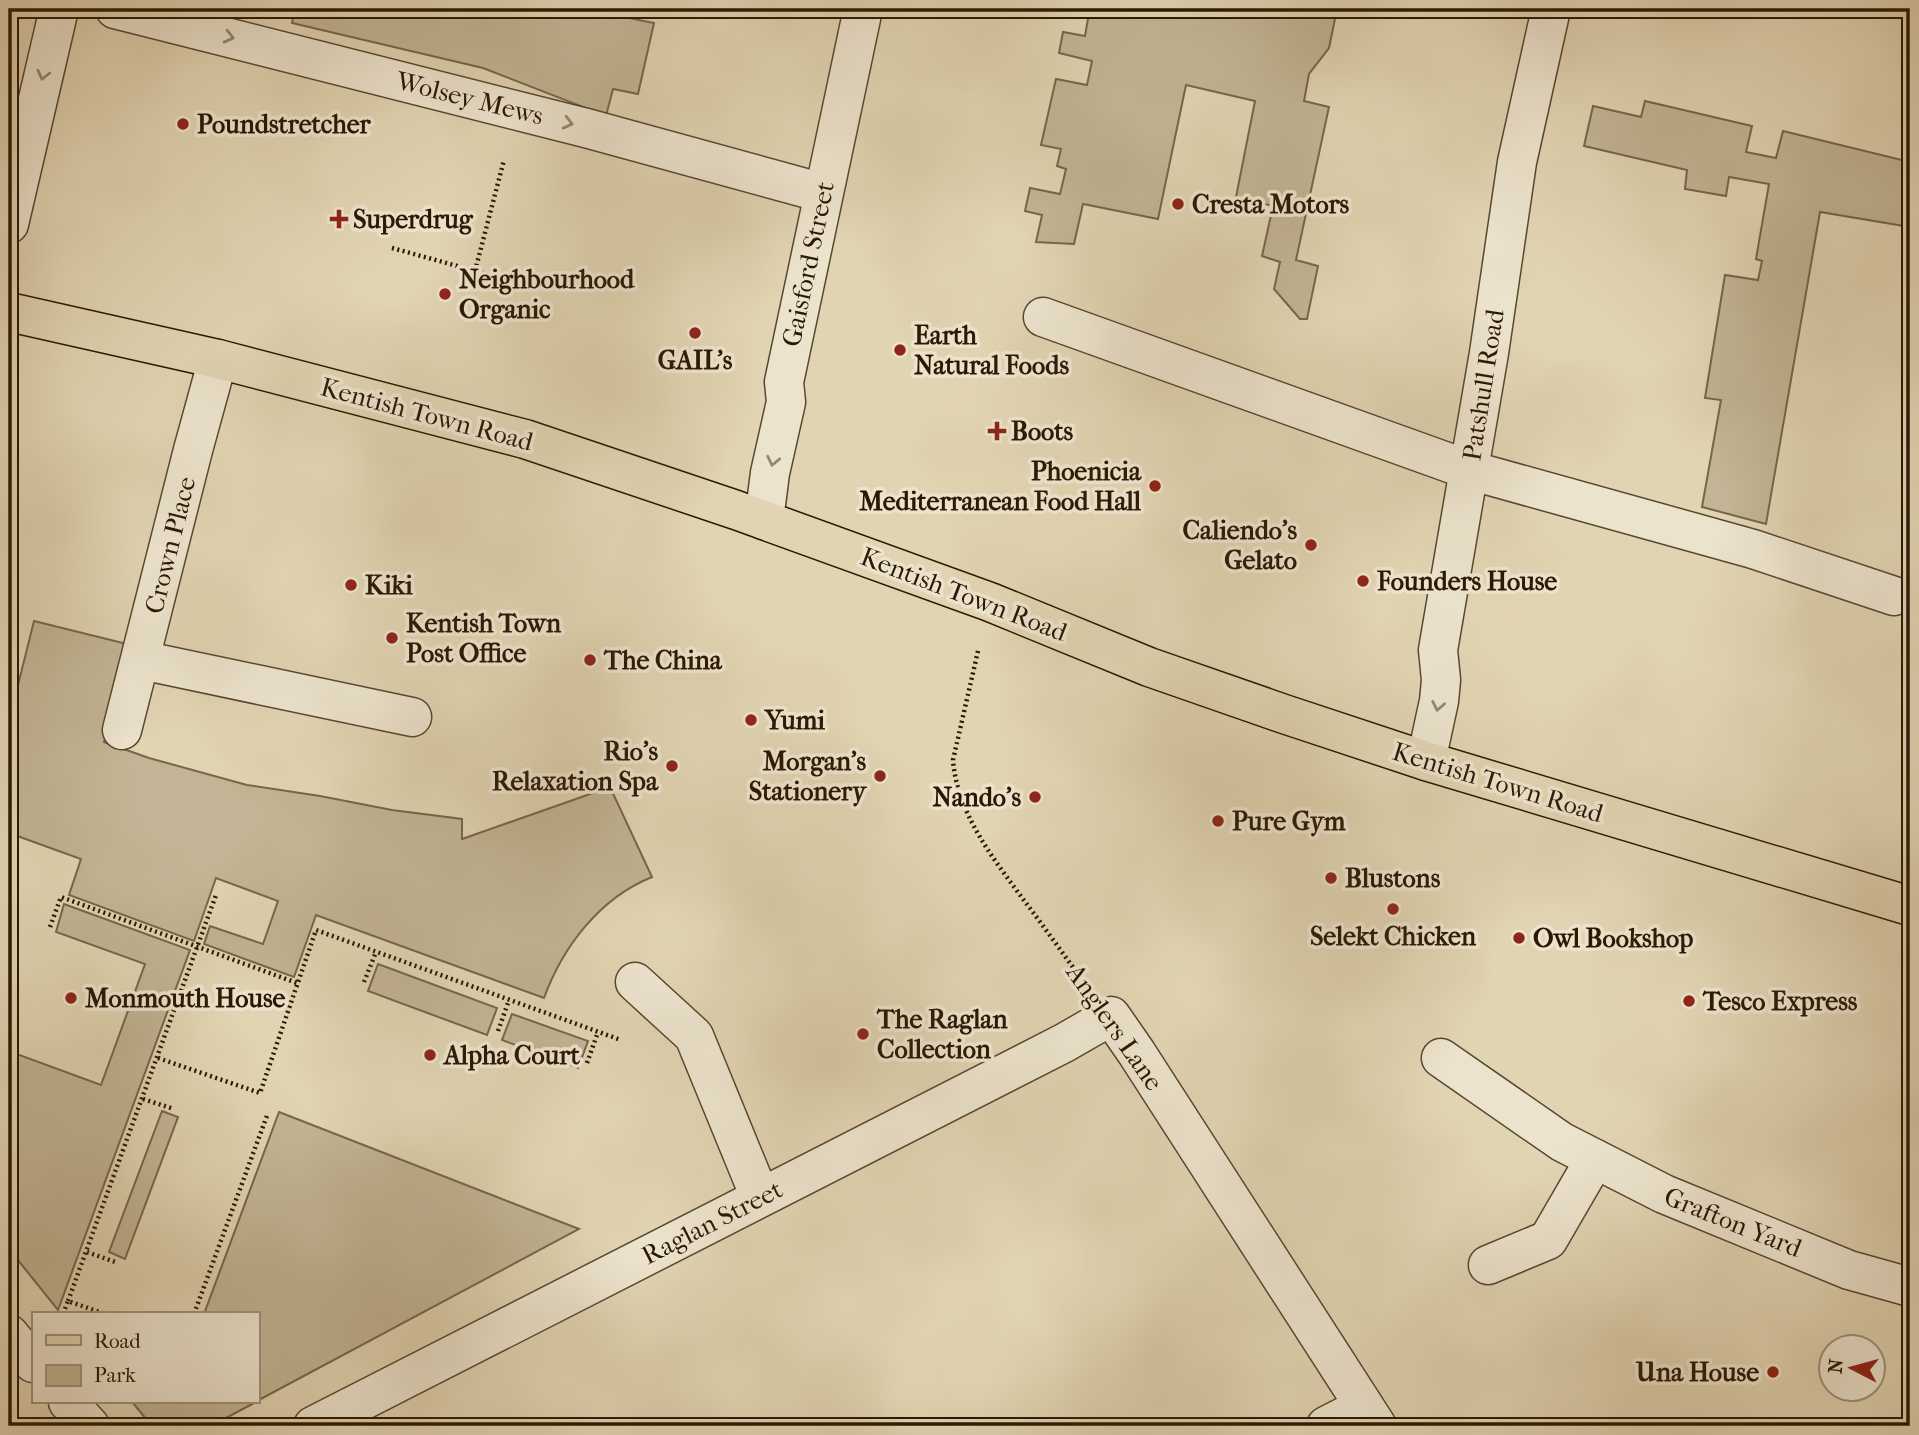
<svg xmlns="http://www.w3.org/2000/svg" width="1919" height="1435" font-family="'IM FELL French Canon',serif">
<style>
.green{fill:#c2b494;stroke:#76664c;stroke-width:2}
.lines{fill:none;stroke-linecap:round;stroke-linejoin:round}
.minor-casing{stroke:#584730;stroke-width:41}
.major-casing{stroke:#2b1804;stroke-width:41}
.path{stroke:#2b1804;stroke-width:4.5;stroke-dasharray:2 3.5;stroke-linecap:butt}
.minor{stroke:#ece3cd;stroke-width:38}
.major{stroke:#e1d4b2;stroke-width:38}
.oneway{stroke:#958873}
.poi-dot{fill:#8f2418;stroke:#ece3cd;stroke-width:2.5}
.labels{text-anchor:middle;stroke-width:7;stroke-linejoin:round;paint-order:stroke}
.street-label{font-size:26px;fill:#2b1804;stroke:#ece3cd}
.poi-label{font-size:26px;font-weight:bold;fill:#2b1804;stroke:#ece3cd;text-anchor:start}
</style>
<rect width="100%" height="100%" fill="#e1d4b2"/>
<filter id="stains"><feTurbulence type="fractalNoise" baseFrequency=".00286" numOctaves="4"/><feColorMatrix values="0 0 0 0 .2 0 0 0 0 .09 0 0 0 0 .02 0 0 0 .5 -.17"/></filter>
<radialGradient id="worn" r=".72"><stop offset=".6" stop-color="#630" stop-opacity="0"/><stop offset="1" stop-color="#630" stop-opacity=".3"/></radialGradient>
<g class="green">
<path d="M295,9H625L624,17L654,23L638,94L613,89L606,116L483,68L292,23Z"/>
<path d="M1093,9H1337L1329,48L1309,74L1304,101L1329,107L1296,260L1318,266L1307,319H1300L1274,289L1280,262L1262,256L1273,206L1236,197L1255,101L1186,85L1158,219L1083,204L1074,244L1036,242L1042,215L1025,211L1030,188L1060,194L1066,169L1057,166L1061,149L1041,145L1056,79L1087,85L1092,61L1059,53L1063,32L1085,36L1089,13L1092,14Z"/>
<path d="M1645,101L1752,126L1746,152L1776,158L1783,131L1910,162V227L1820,212L1766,524L1702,507L1721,400L1705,398L1725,275L1758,280L1762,261L1756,259L1769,184L1729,177L1726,196L1685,189L1687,170L1584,146L1593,106L1641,117Z"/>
<path d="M34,621L127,644L104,742L149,758L247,785L320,796L392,810L462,819V839L610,787L652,877C600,898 563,946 544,998L316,915L294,977L204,944L210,926L263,944L278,901L216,878L194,941L69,895L81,859L9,833V721Z"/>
<path d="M64,904L190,950L58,1310L9,1249V1033L17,1036L11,1052L101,1085L145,964L56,932Z"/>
<path d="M378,964L497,1008L487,1035L368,991Z"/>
<path d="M512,1014L588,1041L578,1068L502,1040Z"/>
<path d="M162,1111L178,1117L125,1259L109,1252Z"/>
<path d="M279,1112L579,1229L257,1401V1314H204Z"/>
<path d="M132,1402H256L211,1426H152Z"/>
</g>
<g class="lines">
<g class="minor-casing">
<g id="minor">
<path d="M115,9L586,128L823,193"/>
<path d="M9,224L59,9"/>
<path d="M1043,317L1469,470L1753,549L1894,596"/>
<path d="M764,520L770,473L786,402L784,382L863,9"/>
<path d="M141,660L412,717"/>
<path d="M122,730L193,450L218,359"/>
<path d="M1426,761L1439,701L1441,680L1438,650L1489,353L1517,162L1551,9"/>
<path d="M635,982L694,1036L760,1197"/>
<path d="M1441,1058L1562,1142L1664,1194L1849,1270L1910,1287"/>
<path d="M1488,1265L1548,1240L1595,1159"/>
<path d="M9,1334L33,1363"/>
<path d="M68,1402L90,1426"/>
<path d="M313,1426L1064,1043L1111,1016L1136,1052L1377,1426"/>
<path d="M1326,1426L1363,1407"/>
</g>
</g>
<g class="major-casing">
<path id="major" d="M9,312L218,359L525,439L736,510L990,602L1149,667L1284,714L1426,761L1910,906"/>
</g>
<g class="path">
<path d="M392,248L519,283"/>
<path d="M475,271L504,160"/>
<path d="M978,651L953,760C957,814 995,861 1026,903C1044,927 1062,952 1080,977"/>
<path d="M50,927L61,897L297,983"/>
<path d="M364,982L376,952"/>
<path d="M498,1031L509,1000"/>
<path d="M158,1058L260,1093L316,930L621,1040"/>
<path d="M587,1063L598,1032"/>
<path d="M143,1099L174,1109"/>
<path d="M87,1252L118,1263"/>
<path d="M68,1301L216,895"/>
<path d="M63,1314L68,1301L105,1314"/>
<path d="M194,1314L268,1113"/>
</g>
<use href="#minor" class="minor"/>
<use href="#major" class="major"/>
</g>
<defs><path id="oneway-chevron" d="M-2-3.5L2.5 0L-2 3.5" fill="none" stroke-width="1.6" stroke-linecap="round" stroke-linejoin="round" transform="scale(1.75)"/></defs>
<g class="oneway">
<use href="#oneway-chevron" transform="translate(229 37) rotate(14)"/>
<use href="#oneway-chevron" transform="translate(43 75) rotate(103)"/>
<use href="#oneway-chevron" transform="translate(568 123) rotate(14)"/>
<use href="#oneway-chevron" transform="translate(773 461) rotate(102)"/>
<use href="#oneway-chevron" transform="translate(1438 706) rotate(101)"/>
</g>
<g class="poi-dot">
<circle cx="183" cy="124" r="7"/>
<circle cx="1178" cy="204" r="7"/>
<path d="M335.5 208.5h7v7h7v7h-7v7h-7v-7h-7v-7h7z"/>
<circle cx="445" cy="294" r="7"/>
<circle cx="695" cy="333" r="7"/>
<circle cx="900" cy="350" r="7"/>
<path d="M993.5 420.5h7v7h7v7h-7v7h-7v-7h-7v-7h7z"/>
<circle cx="1155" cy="486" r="7"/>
<circle cx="1311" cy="545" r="7"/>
<circle cx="1363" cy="581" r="7"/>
<circle cx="351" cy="585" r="7"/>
<circle cx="392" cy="638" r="7"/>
<circle cx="590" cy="660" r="7"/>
<circle cx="751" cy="720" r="7"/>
<circle cx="672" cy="766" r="7"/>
<circle cx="880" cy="776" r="7"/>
<circle cx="1035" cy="797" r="7"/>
<circle cx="1218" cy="821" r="7"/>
<circle cx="1331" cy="878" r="7"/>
<circle cx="1393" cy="909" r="7"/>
<circle cx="1519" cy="938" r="7"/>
<circle cx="71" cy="998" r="7"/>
<circle cx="1689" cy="1001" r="7"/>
<circle cx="863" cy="1034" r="7"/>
<circle cx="430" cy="1055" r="7"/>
<circle cx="1773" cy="1372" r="7"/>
</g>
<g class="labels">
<g class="street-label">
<text transform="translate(470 98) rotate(14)" y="9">Wolsey Mews</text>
<text transform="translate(808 264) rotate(-78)" y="9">Gaisford Street</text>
<text transform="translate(1483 385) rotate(-81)" y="9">Patshull Road</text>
<text transform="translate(427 414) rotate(15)" y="9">Kentish Town Road</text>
<text transform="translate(170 545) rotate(-76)" y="9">Crown Place</text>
<text transform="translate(964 594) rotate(21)" y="9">Kentish Town Road</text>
<text transform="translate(1498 782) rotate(17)" y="9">Kentish Town Road</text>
<text transform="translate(1115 1027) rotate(55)" y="9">Anglers Lane</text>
<text transform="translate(712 1222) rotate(-27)" y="9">Raglan Street</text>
<text transform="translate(1733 1222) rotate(22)" y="9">Grafton Yard</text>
</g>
<g class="poi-label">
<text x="197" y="133">Poundstretcher</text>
<text x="1192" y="213">Cresta Motors</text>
<text x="353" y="228">Superdrug</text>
<text x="459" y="288">Neighbourhood<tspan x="459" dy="30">Organic</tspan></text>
<text x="914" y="344">Earth<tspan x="914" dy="30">Natural Foods</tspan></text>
<text x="695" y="369" text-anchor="middle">GAIL's</text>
<text x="1011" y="440">Boots</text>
<text x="1141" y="480" text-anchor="end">Phoenicia<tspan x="1141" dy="30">Mediterranean Food Hall</tspan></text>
<text x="1297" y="539" text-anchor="end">Caliendo's<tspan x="1297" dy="30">Gelato</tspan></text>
<text x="1377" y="590">Founders House</text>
<text x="365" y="594">Kiki</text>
<text x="406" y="632">Kentish Town<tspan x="406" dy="30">Post Office</tspan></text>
<text x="604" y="669">The China</text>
<text x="765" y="729">Yumi</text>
<text x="658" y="760" text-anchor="end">Rio's<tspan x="658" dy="30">Relaxation Spa</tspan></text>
<text x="866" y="770" text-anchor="end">Morgan's<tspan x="866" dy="30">Stationery</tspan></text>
<text x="1021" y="806" text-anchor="end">Nando's</text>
<text x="1232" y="830">Pure Gym</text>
<text x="1345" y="887">Blustons</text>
<text x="1393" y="945" text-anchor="middle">Selekt Chicken</text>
<text x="1533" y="947">Owl Bookshop</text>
<text x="85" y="1007">Monmouth House</text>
<text x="1703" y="1010">Tesco Express</text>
<text x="877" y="1028">The Raglan<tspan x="877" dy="30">Collection</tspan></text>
<text x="444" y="1064">Alpha Court</text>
<text x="1759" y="1381" text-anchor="end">Una House</text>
</g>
</g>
<rect width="1919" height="1435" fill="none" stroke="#e1d4b2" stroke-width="35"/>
<rect x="10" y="10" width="1898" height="1414" fill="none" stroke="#2b1804" stroke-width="3.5"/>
<rect x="18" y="18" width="1884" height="1400" fill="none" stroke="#2b1804" stroke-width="2"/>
<rect x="32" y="1312" width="228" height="91" fill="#ece3cd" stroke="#9f927d" stroke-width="2"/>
<rect x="46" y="1335" width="35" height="10" fill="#e1d4b2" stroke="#9f927d" stroke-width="2"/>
<text x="94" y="1348" font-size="21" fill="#2b1804">Road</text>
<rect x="46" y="1365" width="35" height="21" fill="#c2b494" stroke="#9f927d" stroke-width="2"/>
<text x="94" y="1382" font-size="21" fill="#2b1804">Park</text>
<g transform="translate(1852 1368) rotate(276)"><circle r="33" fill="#ece3cd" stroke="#9f927d" stroke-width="2"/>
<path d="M0-5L12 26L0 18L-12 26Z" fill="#8f2418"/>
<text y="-10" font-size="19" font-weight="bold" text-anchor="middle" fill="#2b1804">N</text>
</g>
<rect width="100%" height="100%" filter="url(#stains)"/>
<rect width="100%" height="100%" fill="url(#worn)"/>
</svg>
